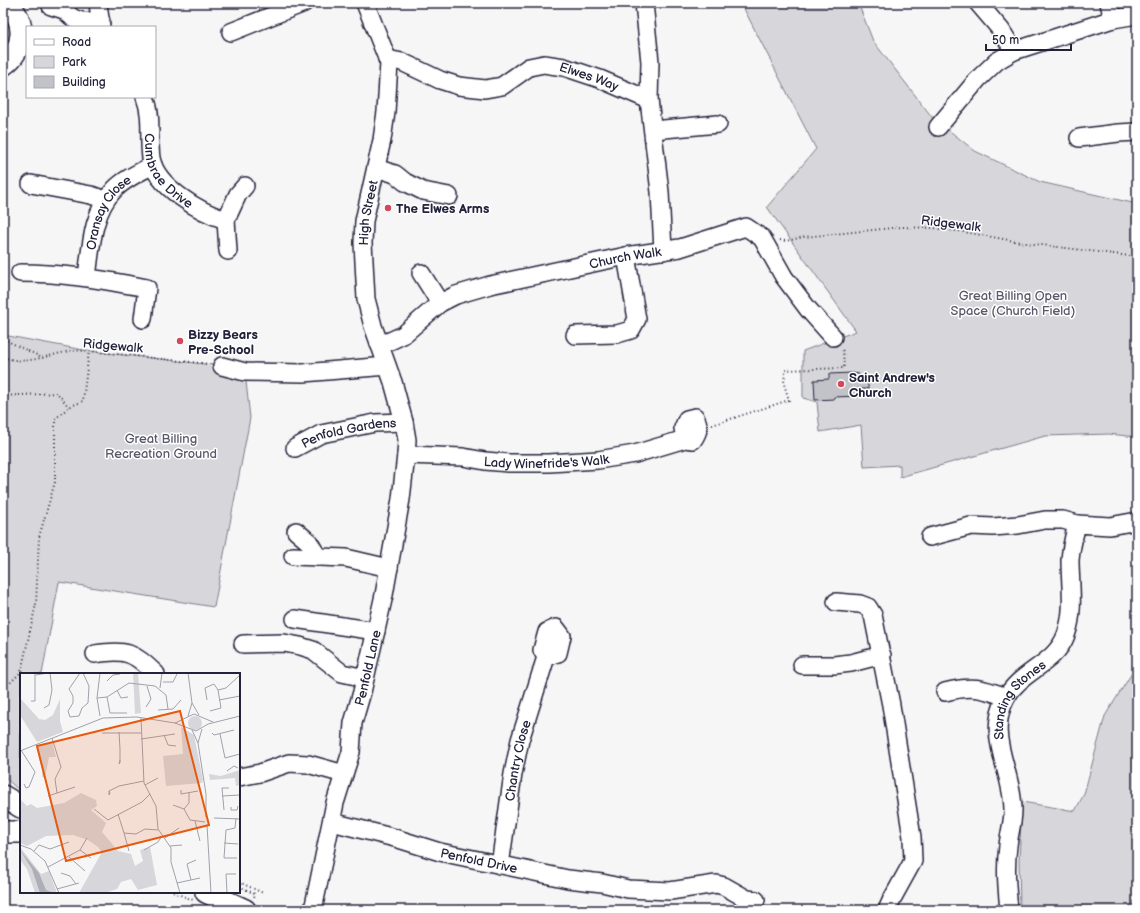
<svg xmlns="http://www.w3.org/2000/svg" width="1140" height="913" font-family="'Balsamiq Sans',sans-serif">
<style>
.green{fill:#d7d7db;stroke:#7c7c8b}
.building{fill:#c2c2c9;stroke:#22223b}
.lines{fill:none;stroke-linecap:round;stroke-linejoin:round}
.minor-casing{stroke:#22223b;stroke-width:20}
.major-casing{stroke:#22223b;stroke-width:24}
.path{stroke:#22223b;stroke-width:2;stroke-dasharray:1 3;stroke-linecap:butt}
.minor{stroke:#fff;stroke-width:17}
.major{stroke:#fff;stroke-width:21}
.poi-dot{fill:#d1495b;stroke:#fff;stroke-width:1.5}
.labels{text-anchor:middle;stroke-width:3;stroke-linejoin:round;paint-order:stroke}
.street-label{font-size:13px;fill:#22223b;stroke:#fff}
.poi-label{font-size:13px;font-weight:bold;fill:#22223b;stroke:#fff;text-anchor:start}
.park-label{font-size:13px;fill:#58586b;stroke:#fff}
.inset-road{fill:none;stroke:#a1a1ac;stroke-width:1}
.view{fill:#e8590c;fill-opacity:0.15;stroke:#e8590c;stroke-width:2}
.inset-edge{fill:none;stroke:#22223b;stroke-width:2}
</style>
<rect width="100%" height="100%" fill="#f6f6f7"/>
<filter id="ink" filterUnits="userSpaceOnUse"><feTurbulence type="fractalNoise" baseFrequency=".025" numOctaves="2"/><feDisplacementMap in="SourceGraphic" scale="8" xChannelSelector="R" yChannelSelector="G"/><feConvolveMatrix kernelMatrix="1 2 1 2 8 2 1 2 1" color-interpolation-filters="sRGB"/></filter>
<g filter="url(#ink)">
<g class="green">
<path d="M741,3H858L873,41L932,117L975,151L1040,182L1137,204V437L1109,434L1045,436L900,477V465L864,467L861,425L820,432L817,402L803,398V351L856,331L767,207L816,149Z"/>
<path d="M3,335L89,351L222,366L245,372L250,418L214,607L59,582L42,674H21L20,791L3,776Z"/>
<path d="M1137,665V910H1020L1019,861L1022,802L1075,811L1084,794L1105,716Z"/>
</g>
<path class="building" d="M852,373L859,374V380L868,379V389H858L859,396L834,397V399L815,400L814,380L829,379V374Z"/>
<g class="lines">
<g class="minor-casing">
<g id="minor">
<path d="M98,3L101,27"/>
<path d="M644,3L650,62L649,100"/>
<path d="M978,3L1001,30L1014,51"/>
<path d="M1109,3L1113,19"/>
<path d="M51,6L64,10L73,18L81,21H101"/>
<path d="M231,32L304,3"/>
<path id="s1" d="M387,59L402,62L440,80L459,86L485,89L502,86L529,67L544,64L564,67L600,79L649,100L660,192L663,251"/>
<path id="s2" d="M145,97C153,117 148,137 151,158C156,187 200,212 226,220"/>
<path d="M938,127L978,79L997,61L1014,51L1113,19L1137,15"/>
<path d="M653,130L718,124"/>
<path d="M1079,138L1118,133L1137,132"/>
<path d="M376,168L395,174L405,182L423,191L449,196"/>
<path d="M31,184L91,195L105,200"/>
<path d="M228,251L226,220L238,194L245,186"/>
<path d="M20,273C65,273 104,280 147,288L143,319"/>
<path d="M421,273L440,303"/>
<path id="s3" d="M87,277C91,248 92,212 114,190C124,179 140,172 153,165"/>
<path d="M575,335L617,334L631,330L637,319L626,256"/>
<path id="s4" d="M379,344L390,341L403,335L440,303L456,295L490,285L626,256L680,248L746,227L762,238L784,277L808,309L833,337"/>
<path d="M222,366L245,372L303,373L387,366"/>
<path id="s5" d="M295,448L321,434L375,423L404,422"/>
<path id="s6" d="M406,455L463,457L485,461L509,463H549L598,460L635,454L685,439L683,428L687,419L695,417C700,426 699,431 693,440L685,439"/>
<path d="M296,531L309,542L318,557"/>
<path d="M930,537L971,526L993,527L1018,525L1045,520H1063L1077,524"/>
<path d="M293,556L346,558L389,568"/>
<path d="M836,602L860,604L868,607L873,615L891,705L912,837L913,861L892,899L887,910"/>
<path d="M295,619L376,631"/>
<path d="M243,644L284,643L300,646L313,650L342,673L365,678"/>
<path d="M95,654C126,649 133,652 156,674"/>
<path d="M802,665H834L851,663L882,655"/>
<path d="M945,692C971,685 982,688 1006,697"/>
<path d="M239,777L260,773L289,763L308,764L344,774"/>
<path id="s7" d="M332,822L395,838L440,852L568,879L602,883L628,889L670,891L716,884L724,886L747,899L756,900"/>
<path id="s8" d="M500,865L513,774L520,740L546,657L542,650L547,632L556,628L562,636L558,653L546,657"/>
<path id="s9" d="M313,910L335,803L351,752L353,723L362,692L384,595L401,499L406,455L407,440L404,422L393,382L373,326L366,299L363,243L364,221L382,140L386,112L389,63L365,3"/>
<path id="s10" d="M1009,910C1007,889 1005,868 1008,846C1009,834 1013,823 1013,810C1013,770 985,737 1006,698C1020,671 1055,665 1066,635C1075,611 1070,585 1070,560C1071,547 1074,536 1077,524L1110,526L1137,521"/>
</g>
</g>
<g class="major-casing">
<g id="major">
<path d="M3,65C25,50 28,20 6,3"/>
<path d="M3,796L21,807"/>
<path d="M3,832H21"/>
<path d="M206,892L245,910"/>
</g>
</g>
<g class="path">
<path d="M780,240L786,241L804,237L902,227L933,228L964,232L1026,243L1137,257"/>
<path d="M3,339L43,358"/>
<path d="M3,357C27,366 47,355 71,351C77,350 83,351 89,351L209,364"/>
<path d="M3,396L57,393L69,407"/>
<path d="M712,425L789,400L784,384L785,370L844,368L843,351L841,348"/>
<path d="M3,684H9L21,672L36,604L39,537L55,482V419L69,407L83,401L89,351"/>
<path d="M239,882L263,893"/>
<path d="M239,886L255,894L254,898"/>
<path d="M173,892L193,900"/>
</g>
<use href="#minor" class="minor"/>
<use href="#major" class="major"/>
</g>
</g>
<g class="poi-dot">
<circle cx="388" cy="208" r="4"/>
<circle cx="180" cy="341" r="4"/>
<circle cx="841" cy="384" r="4"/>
</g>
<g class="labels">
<g class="street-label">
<text dy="5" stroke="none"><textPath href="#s1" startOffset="216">Elwes Way</textPath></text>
<text dy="5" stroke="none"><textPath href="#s2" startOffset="81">Cumbrae Drive</textPath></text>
<text dy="5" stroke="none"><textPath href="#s9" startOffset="714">High Street</textPath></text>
<text dy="5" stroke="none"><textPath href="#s3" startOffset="70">Oransay Close</textPath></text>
<text transform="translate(951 223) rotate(7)" y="5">Ridgewalk</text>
<text dy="5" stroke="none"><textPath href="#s4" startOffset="266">Church Walk</textPath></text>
<text transform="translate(113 345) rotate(5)" y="5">Ridgewalk</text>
<text dy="5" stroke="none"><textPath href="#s5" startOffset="57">Penfold Gardens</textPath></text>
<text dy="5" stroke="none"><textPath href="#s6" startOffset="141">Lady Winefride's Walk</textPath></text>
<text dy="5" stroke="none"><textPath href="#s9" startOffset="249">Penfold Lane</textPath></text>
<text dy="5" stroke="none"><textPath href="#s10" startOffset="220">Standing Stones</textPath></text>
<text dy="5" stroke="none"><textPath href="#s8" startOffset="106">Chantry Close</textPath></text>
<text dy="5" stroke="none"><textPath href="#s7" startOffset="152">Penfold Drive</textPath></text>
</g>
<g class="poi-label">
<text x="396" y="213">The Elwes Arms</text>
<text x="188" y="339">Bizzy Bears<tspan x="188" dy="15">Pre-School</tspan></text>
<text x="849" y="382">Saint Andrew's<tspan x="849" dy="15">Church</tspan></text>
</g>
<g class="park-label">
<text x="1013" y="300">Great Billing Open<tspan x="1013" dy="15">Space (Church Field)</tspan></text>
<text x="161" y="443">Great Billing<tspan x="161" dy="15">Recreation Ground</tspan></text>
</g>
</g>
<g transform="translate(20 673)">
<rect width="220" height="220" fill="#f6f6f7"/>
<path d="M113,0H118L121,40L115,41ZM0,25L19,46L25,47L33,42L40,26V48L43,59L17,69L0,42ZM168 50a7 7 0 1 1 14 0a7 7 0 1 1-14 0ZM161,54L174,62L183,107L182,110L146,113L143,83L163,81ZM32,69L36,84H29L25,105L22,104V97L16,74ZM220,97V112L216,113L215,105L190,107L189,101L201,103ZM61,120L76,127L77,133L71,137L86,150L82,159L98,178L111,181L115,193L123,188L120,177L130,174L137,212L118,217L111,206L101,209L97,216L85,220H59L82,179L78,174L68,167L53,162L26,163L7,173L0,170V126L7,133L11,131L17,135L44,130ZM0,174L21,201L29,198L37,220H15L7,196L0,187Z" fill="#d7d7db"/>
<path d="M0,177L19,200L26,217L34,220H20L12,196Z" fill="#aeaeb7"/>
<path class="inset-road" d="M60,0L49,16L53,23V30L48,38L50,44L59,43L62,35L68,30L69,13L63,0M168,0L172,30L168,43M16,2L28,0M87,8L93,2L100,1M143,9H153L157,1M140,15L142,0M97,17L101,25L108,24M198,17L206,15L220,2M87,24L90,40H107M77,25L87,24L109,10L135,13L146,22L148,36M187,27L185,15L194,11L198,17L201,35L190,38M199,27L220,23M11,28H15V0M172,30L179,42M126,34L131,26L127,13M24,35L29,32L32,17L30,0M138,37L153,36L161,27M80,43L77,25L80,0M121,45L124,110L136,133L138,156L151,175V189L160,220M155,50L176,58L188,51L220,43M172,57L178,70L186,121V144M99,59L100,76V90L99,91L100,87M82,60H121M192,60L194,62L214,57M200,61L205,85M144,62L148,72L156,73M121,66L155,61M178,70L182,56M1,77L15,99L9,114L6,115L4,111M0,78L83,45L117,44L155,50L174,41L193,49M205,85L220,81M207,98L214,93L218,95M125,112L138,105M161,117V121L178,118M89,118V122L90,120L89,118L99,113L124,108M37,120L55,114M28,123L37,120L35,106L41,94L32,65M202,123L220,122M153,132L164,136L170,147L185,149M211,134V137H217L218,133M74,136L88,147L122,129L130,121M164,136L169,130V120M204,137L202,115H209M98,141L104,160L116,161L125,156L138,157M194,145L220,146M216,145L215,155L206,157L204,185H217M175,148L180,168M187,152L191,220M104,160L109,178M145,165L159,155M204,170L218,171M0,172L11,176L25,188L39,220M150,173L162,172M60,177L71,185M124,177L138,169L142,163M14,178L19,172L30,176L49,169M49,184L65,198M28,194L60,177L67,165M41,200L50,203L56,211M171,207L167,191L176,187M157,210L180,205M37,216L59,210M207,220L206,201H216"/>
<path class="view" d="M160,38L189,152L46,188L17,73Z"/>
<rect width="220" height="220" class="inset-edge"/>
</g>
<rect width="1140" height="913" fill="none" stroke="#fff" stroke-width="16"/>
<rect x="8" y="8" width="1124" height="897" fill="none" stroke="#22223b" stroke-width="1.5" filter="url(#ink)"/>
<rect x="26" y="26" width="130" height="72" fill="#ffffff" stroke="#a7a7b1"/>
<rect x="34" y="39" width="20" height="6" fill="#ffffff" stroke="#a7a7b1"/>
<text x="62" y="46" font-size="12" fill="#22223b">Road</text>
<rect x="34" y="56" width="20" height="12" fill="#d7d7db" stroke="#a7a7b1"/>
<text x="62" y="66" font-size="12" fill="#22223b">Park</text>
<rect x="34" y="76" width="20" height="12" fill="#c2c2c9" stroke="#a7a7b1"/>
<text x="62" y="86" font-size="12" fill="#22223b">Building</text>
<path d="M986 44v6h85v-6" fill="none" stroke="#22223b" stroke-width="2"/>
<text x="992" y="44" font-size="12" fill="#22223b" stroke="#ffffff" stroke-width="3" paint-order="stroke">50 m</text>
</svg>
